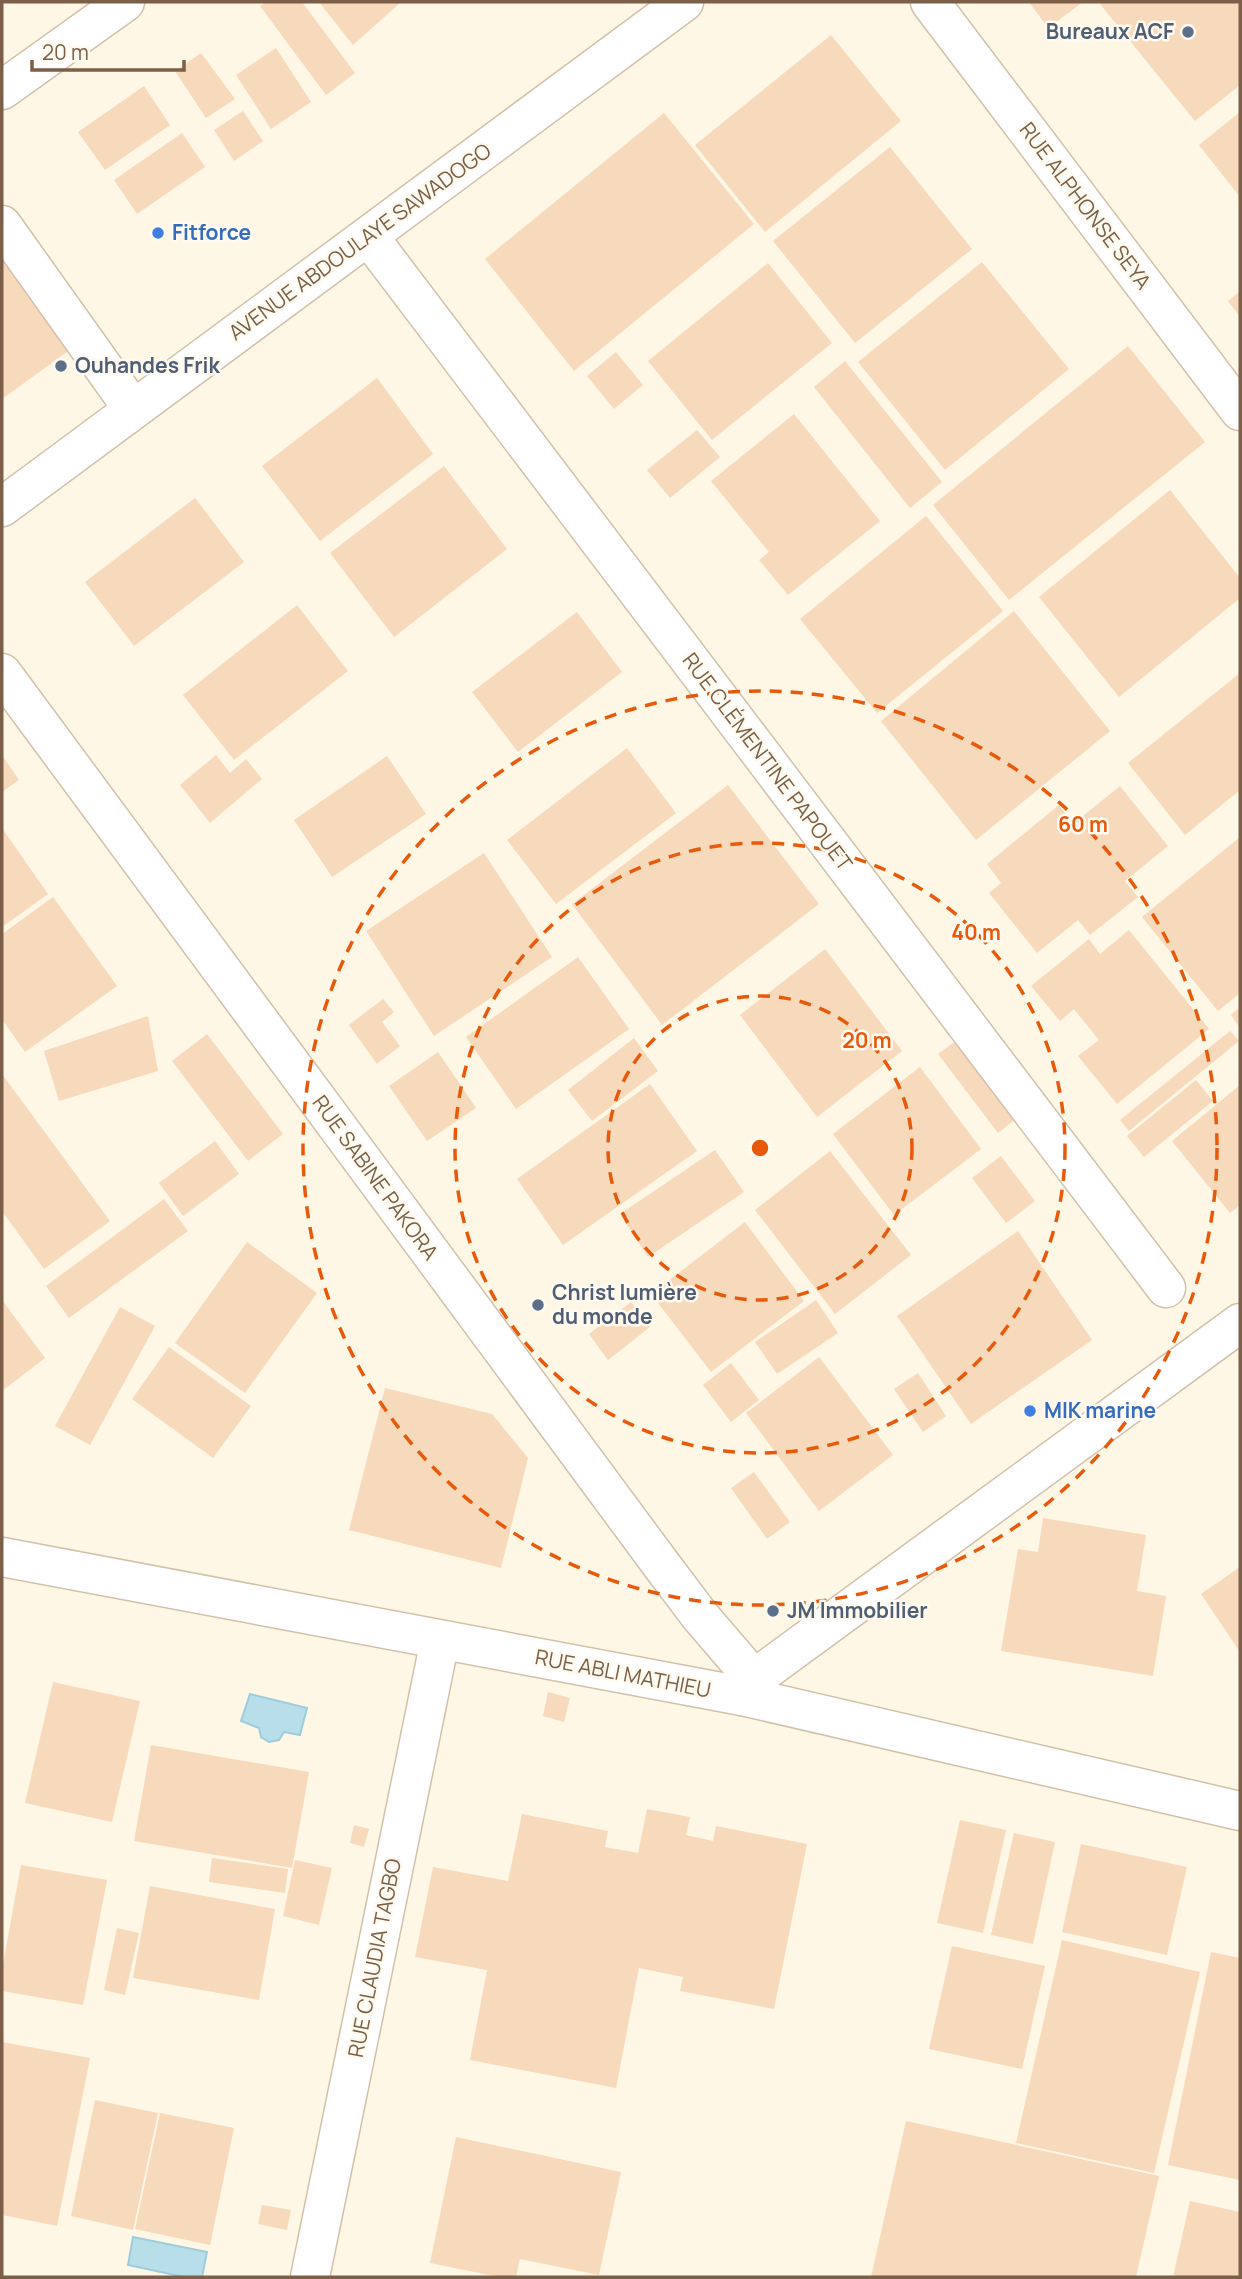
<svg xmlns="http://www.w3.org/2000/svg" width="1242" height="2279" font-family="Manrope,sans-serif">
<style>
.water{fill:#b8deea;stroke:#9dcddd;stroke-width:2}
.building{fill:#f7d9bb}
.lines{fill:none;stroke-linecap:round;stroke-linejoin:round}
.street-casing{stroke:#d2c0aa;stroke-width:41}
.street{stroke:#fff;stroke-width:38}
.ring{fill:none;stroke:#e8590c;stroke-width:3.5;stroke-dasharray:12 9}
.service-dot{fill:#5c6f8a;stroke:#fffaef;stroke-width:2.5}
.shop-dot{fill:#3f7fe0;stroke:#fffaef;stroke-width:2.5}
.labels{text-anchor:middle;stroke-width:5;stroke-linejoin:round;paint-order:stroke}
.service-label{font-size:21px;font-weight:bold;fill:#4e5e75;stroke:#fffaef;text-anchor:start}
.street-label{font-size:21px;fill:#7b5f48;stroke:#fffaef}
.shop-label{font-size:21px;font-weight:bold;fill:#366cbe;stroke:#fffaef;text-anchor:start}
.centre{fill:#e8590c;stroke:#fffaef;stroke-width:3.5}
.ring-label{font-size:21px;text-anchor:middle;font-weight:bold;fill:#e8590c;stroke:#fffaef;stroke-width:5;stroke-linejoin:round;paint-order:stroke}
</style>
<rect width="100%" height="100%" fill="#fef7e6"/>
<g class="water">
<path d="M250,1694L307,1708L300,1735L284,1732L279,1740L269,1742L261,1737L259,1728L241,1721Z"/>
<path d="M133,2237L207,2252L202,2277H184L128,2265Z"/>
</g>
<g class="building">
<path d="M266,2H302L355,73L326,95L260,6Z"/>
<path d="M319,2H401L353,45Z"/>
<path d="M1029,2H1083L1048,28Z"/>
<path d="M1103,2H1240V85L1195,121L1100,4Z"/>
<path d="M831,35L901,121L765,232L695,145Z"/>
<path d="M276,48L311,102L271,129L236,75Z"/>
<path d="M201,53L235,99L206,118L175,71Z"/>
<path d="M144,86L170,125L105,170L78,132Z"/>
<path d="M243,111L263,141L234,161L214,130Z"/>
<path d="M1240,112V197L1199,145Z"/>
<path d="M664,113L754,224L574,371L485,259Z"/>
<path d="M182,133L205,167L137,214L114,180Z"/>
<path d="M890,147L972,249L855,343L773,241Z"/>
<path d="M2,252L71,349L2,399Z"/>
<path d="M982,262L1069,369L945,470L858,362Z"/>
<path d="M768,263L832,343L712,440L648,361Z"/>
<path d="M1240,291V317L1228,301Z"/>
<path d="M1128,346L1205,442L1009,600L933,505Z"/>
<path d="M616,352L643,385L614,409L587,376Z"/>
<path d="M845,361L942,482L910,508L814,387Z"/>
<path d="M377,378L433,454L320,541L262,466Z"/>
<path d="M794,414L880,521L788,595L759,560L769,552L711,481Z"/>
<path d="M697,430L720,457L670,498L647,470Z"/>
<path d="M444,466L507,549L394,637L330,553Z"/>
<path d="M1170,490L1240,578V598L1119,697L1039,597Z"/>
<path d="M195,498L244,562L134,646L85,582Z"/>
<path d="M926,516L1003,611L877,713L800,619Z"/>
<path d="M297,605L348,671L234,760L183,695Z"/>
<path d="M1014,611L1110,731L976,840L881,721Z"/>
<path d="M577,612L622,672L518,752L472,692Z"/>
<path d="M1240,673V790L1185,835L1128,763Z"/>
<path d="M627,748L676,813L556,904L507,840Z"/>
<path d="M2,755L19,780L2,792Z"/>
<path d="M216,755L230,773L246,759L262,779L210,823L180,785Z"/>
<path d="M387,756L426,814L332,877L294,820Z"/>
<path d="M728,785L819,904L662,1025L572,904Z"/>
<path d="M1120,786L1168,846L1125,881L1138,897L1090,935L1078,920L1037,953L989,893L1001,883L987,864L1059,805L1073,824Z"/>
<path d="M2,828L48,894L2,927Z"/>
<path d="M1240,837V993L1218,1011L1142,917Z"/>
<path d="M484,853L552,957L434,1036L366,931Z"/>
<path d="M53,897L117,986L25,1052L2,1019V934Z"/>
<path d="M1129,930L1209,1029L1117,1104L1078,1056L1099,1040L1074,1009L1060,1021L1031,986L1089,939L1100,954Z"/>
<path d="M825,949L902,1051L817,1117L740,1015Z"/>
<path d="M578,957L629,1029L516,1109L466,1037Z"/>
<path d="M383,999L394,1012L382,1022L400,1046L377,1064L349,1025Z"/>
<path d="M1240,1007V1028L1231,1015Z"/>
<path d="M148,1016L158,1071L59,1101L44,1051Z"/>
<path d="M1230,1031L1239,1041L1129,1131L1120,1120Z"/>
<path d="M968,1032L1027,1110L998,1133L938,1054Z"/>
<path d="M207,1034L283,1134L248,1161L172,1061Z"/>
<path d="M634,1038L658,1071L592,1121L568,1090Z"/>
<path d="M438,1052L476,1108L427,1141L389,1086Z"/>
<path d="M920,1067L981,1149L894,1215L833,1134Z"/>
<path d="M2,1074L110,1221L44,1269L2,1211Z"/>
<path d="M1196,1080L1213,1101L1144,1157L1127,1136Z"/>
<path d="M650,1084L697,1151L563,1245L517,1179Z"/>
<path d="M1240,1085V1205L1230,1213L1172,1141Z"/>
<path d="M215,1141L239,1174L183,1216L159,1183Z"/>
<path d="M715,1150L744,1192L648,1257L620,1214Z"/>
<path d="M830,1151L911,1255L835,1314L755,1210Z"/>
<path d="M1001,1156L1035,1201L1006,1223L972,1178Z"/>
<path d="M164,1199L188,1231L69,1318L46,1286Z"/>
<path d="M745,1222L804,1301L711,1372L651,1294Z"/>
<path d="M1018,1231L1092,1340L971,1424L897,1316Z"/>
<path d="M247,1242L317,1293L245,1393L175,1343Z"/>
<path d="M2,1300L45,1358L2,1391Z"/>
<path d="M816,1300L838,1333L777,1374L755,1342Z"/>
<path d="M631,1302L650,1327L608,1360L589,1334Z"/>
<path d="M120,1307L155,1326L90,1445L55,1426Z"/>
<path d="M169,1347L251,1406L213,1458L132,1399Z"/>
<path d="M819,1357L893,1455L819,1511L746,1413Z"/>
<path d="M731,1363L759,1400L731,1422L703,1385Z"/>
<path d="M918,1373L946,1416L923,1432L894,1389Z"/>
<path d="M385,1388L492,1414L528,1458L501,1568L349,1530Z"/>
<path d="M754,1472L790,1522L767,1539L731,1488Z"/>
<path d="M1043,1518L1146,1535L1137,1591L1166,1596L1153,1676L1001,1651L1018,1549L1038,1552Z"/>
<path d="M1240,1567V1652L1201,1594Z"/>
<path d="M53,1682L140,1701L112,1822L25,1803Z"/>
<path d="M548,1692L570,1698L564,1722L543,1716Z"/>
<path d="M151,1745L309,1772L292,1868L134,1841Z"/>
<path d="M647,1809L690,1817L686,1835L713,1841L716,1826L807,1844L774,2009L680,1991L683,1977L639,1968L616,2088L470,2060L487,1970L415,1957L433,1867L508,1881L522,1814L608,1831L605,1847L638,1853Z"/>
<path d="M960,1820L1006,1830L983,1933L937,1923Z"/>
<path d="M354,1825L369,1829L364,1847L350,1843Z"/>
<path d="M1014,1833L1055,1842L1033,1944L991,1935Z"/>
<path d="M1081,1844L1187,1867L1167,1955L1062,1932Z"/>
<path d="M212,1858L288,1869L285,1893L209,1882Z"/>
<path d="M295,1860L332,1868L319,1925L283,1916Z"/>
<path d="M21,1865L107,1880L83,2005L2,1991V1970Z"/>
<path d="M150,1886L275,1909L259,2000L133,1978Z"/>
<path d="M117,1928L139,1933L125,1995L104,1990Z"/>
<path d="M1062,1940L1200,1972L1154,2173L1016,2143Z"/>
<path d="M952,1946L1045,1966L1022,2069L929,2049Z"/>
<path d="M1211,1952L1240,1958V2180L1168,2165Z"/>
<path d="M2,2042L90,2058L57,2226L2,2215Z"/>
<path d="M95,2100L158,2113L133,2230L71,2216Z"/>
<path d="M160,2113L234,2128L210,2245L135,2229Z"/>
<path d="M906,2121L1159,2176L1136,2277H871Z"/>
<path d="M456,2137L621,2172L599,2275L520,2259L516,2277H499L430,2263Z"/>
<path d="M1190,2201L1240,2212V2277H1173Z"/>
<path d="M262,2205L291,2210L287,2230L258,2224Z"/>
</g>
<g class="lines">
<g class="street-casing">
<g id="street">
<path d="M930,2L1240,411"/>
<path d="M2,90L125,2"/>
<path d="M2,225L133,409"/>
<path d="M369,237L1166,1288"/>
<path d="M2,507L684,2"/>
<path d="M2,673L660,1563L700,1616L754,1679"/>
<path d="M2,1557L742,1696L1240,1811"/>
<path d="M742,1696L754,1679L1240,1323"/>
<path d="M310,2277L440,1640"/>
</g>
</g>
<use href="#street" class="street"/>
</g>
<g class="ring">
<circle cx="760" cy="1148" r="152"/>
<circle cx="760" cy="1148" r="305"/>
<circle cx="760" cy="1148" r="457"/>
</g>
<g class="service-dot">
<circle cx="1188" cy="32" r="7"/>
<circle cx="61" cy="366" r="7"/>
<circle cx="538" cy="1305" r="7"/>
<circle cx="773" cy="1611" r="7"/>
</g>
<g class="shop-dot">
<circle cx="158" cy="233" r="7"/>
<circle cx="1030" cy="1411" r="7"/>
</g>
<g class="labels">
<g class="service-label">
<text x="1174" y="39" text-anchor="end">Bureaux ACF</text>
<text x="75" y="373">Ouhandes Frik</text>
<text x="552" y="1300">Christ lumière<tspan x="552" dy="24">du monde</tspan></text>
<text x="787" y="1618">JM Immobilier</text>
</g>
<g class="street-label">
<text transform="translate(1085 206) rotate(53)" y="7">RUE ALPHONSE SEYA</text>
<text transform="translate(360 242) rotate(-36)" y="7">AVENUE ABDOULAYE SAWADOGO</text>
<text transform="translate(767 762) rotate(53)" y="7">RUE CLÉMENTINE PAPOUET</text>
<text transform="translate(375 1178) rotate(54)" y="7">RUE SABINE PAKORA</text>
<text transform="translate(623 1674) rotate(11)" y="7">RUE ABLI MATHIEU</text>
<text transform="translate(375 1958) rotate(-79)" y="7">RUE CLAUDIA TAGBO</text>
</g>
<g class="shop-label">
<text x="172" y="240">Fitforce</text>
<text x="1044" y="1418">MIK marine</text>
</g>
</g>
<circle cx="760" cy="1148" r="10" class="centre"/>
<g class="ring-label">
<text x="1083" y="832">60 m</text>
<text x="976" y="940">40 m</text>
<text x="867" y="1048">20 m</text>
</g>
<rect width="1242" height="2279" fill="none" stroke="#7b5f48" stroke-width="7"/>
<path d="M32 60v10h152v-10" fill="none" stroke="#7b5f48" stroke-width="3.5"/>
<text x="42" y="60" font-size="21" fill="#7b5f48" stroke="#fffaef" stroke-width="5" paint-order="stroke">20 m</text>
</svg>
